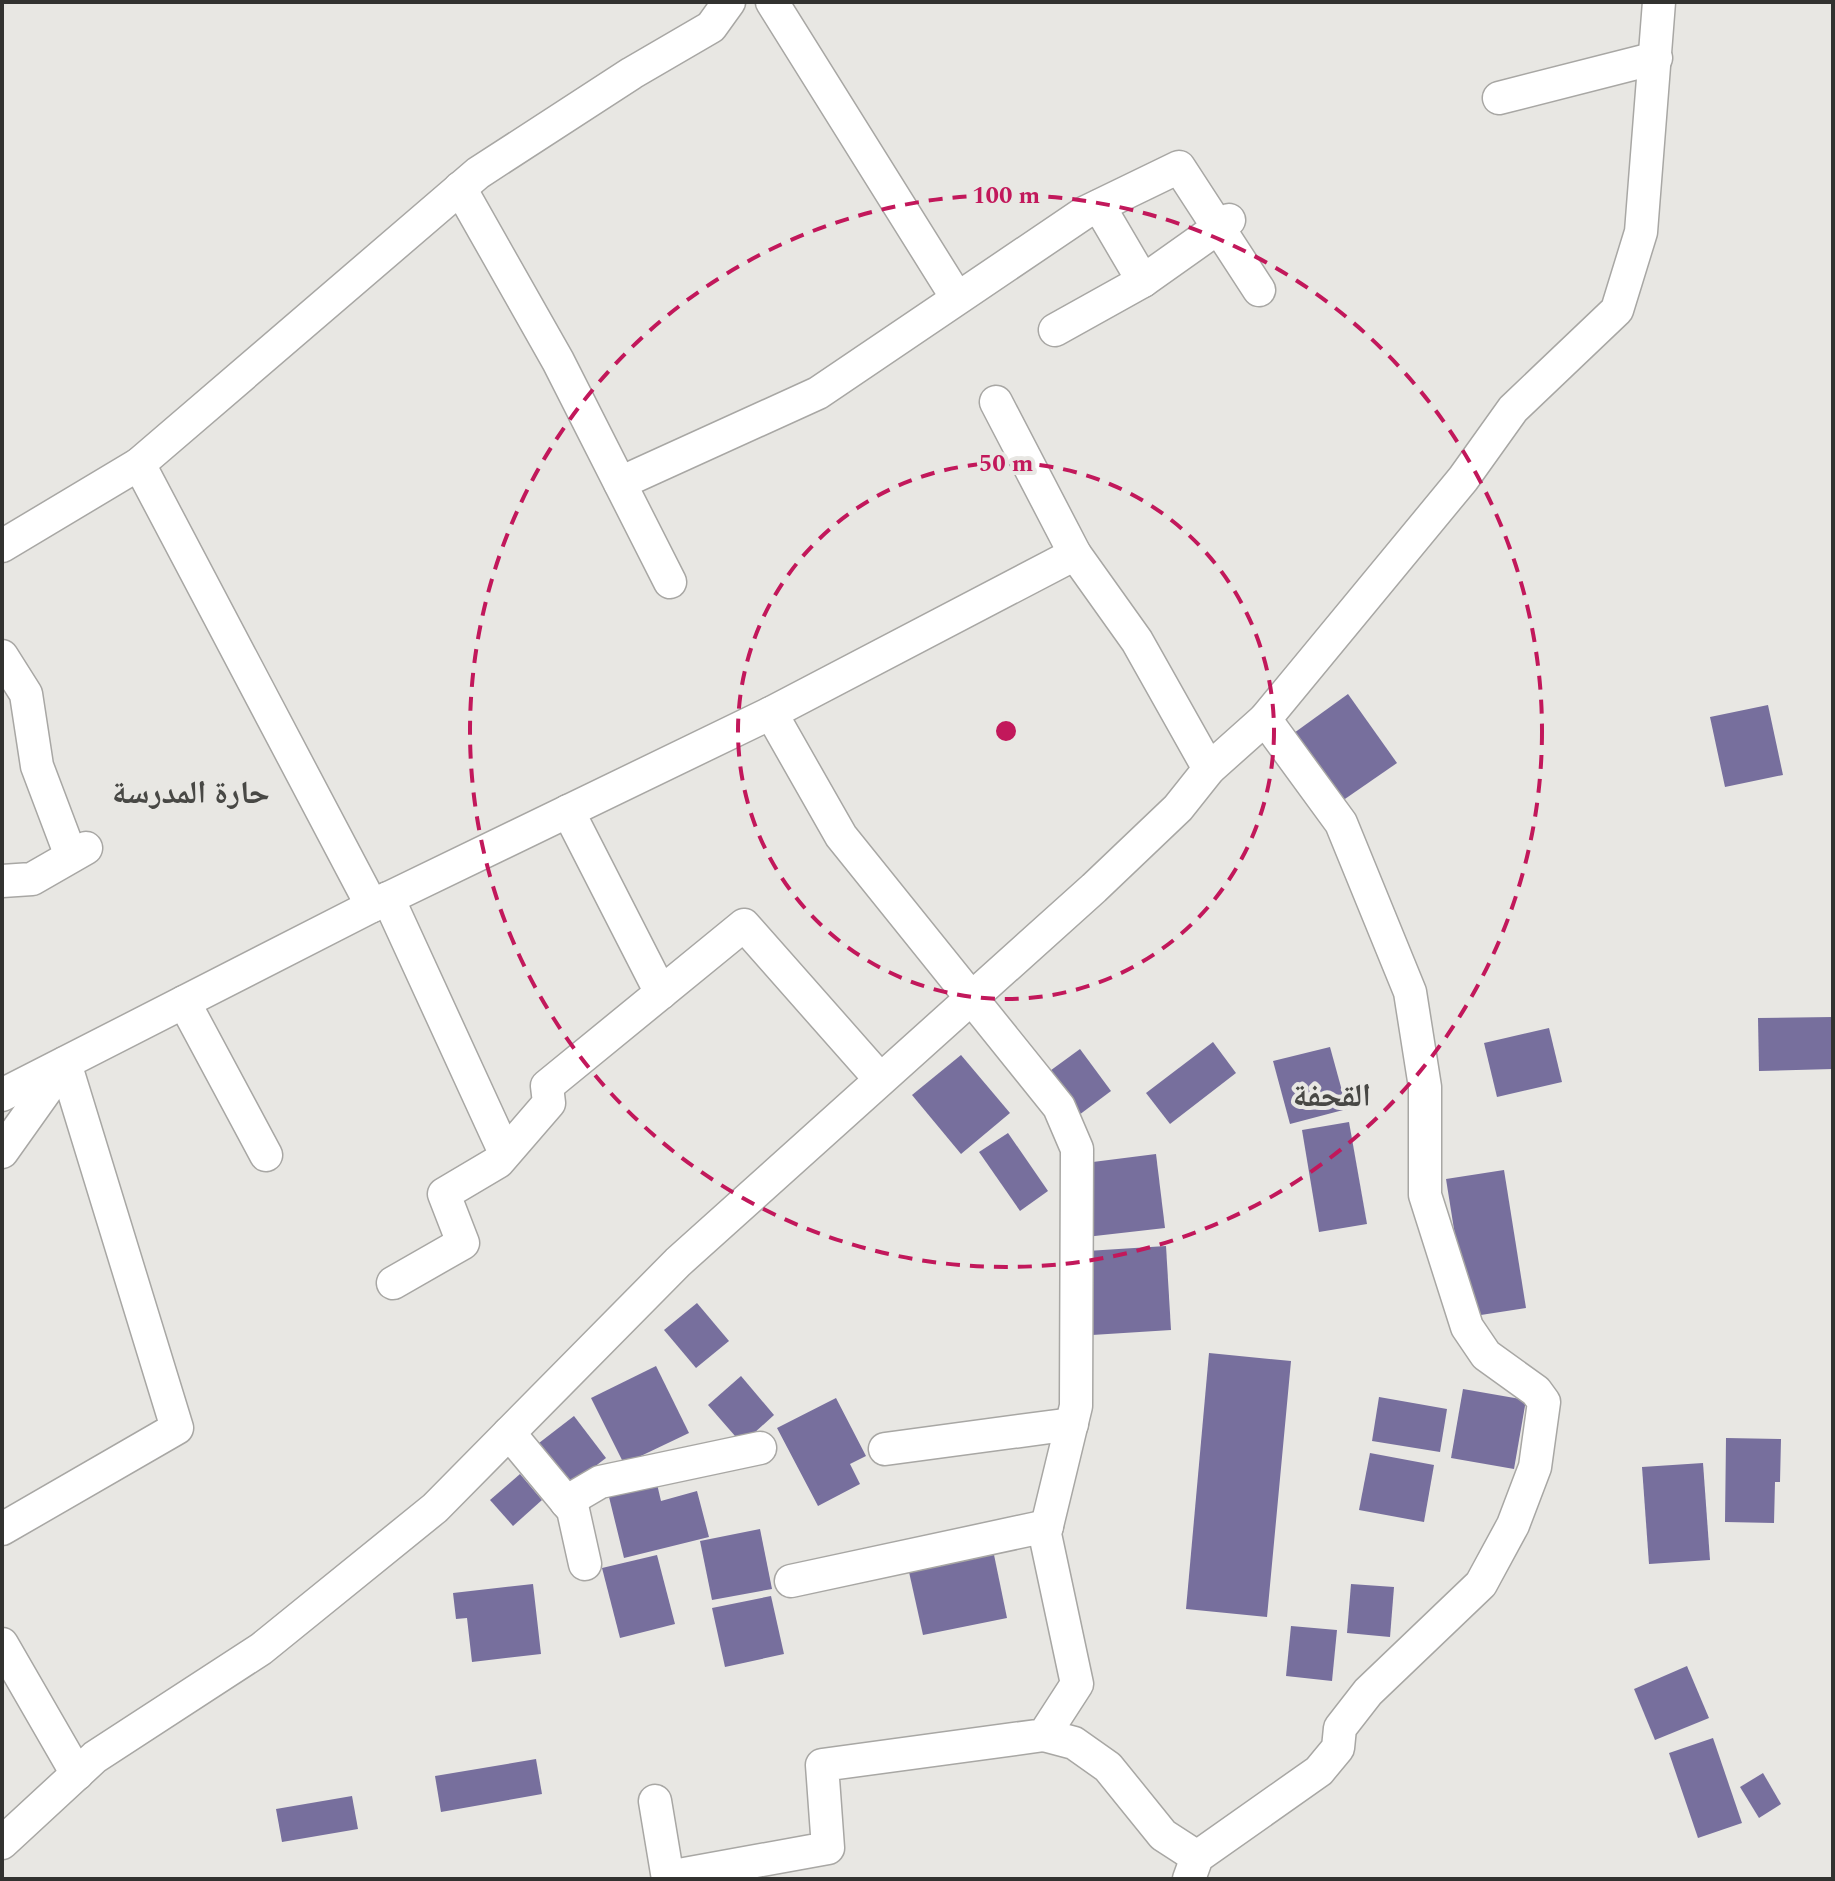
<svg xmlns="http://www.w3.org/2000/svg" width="1835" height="1881" font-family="Spectral,'Noto Naskh Arabic',serif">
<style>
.building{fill:#776f9d}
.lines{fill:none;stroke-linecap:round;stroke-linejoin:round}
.minor-casing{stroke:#a8a7a4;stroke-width:35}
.minor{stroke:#fff;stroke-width:32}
.ring{fill:none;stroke:#c2185b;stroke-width:4;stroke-dasharray:14 10}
.labels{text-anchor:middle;stroke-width:8;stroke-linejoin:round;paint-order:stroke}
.district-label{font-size:32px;font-weight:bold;fill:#484845;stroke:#e8e7e3}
.centre{fill:#c2185b;stroke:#e8e7e3;stroke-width:4}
.ring-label{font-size:24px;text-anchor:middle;font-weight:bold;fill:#c2185b;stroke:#e8e7e3;stroke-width:8;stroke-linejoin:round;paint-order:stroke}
</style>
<rect width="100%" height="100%" fill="#e8e7e3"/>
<g class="building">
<path d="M1348,694L1397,763L1342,801L1294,733Z"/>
<path d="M1768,705L1783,775L1725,787L1710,717Z"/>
<path d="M1833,1017V1069L1759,1071L1758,1018Z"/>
<path d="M1549,1028L1562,1082L1497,1097L1484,1043Z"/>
<path d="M1213,1042L1236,1073L1170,1124L1146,1093Z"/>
<path d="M1330,1047L1347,1109L1290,1124L1273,1061Z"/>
<path d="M1080,1049L1111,1091L1075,1118L1043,1076Z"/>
<path d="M961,1055L1010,1113L961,1154L912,1095Z"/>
<path d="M1349,1122L1367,1224L1319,1232L1302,1130Z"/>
<path d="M1008,1133L1048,1191L1020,1211L979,1152Z"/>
<path d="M1156,1154L1165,1228L1086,1237L1077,1164Z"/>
<path d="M1504,1170L1526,1308L1468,1317L1446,1179Z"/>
<path d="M1166,1246L1171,1330L1092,1335L1087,1251Z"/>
<path d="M697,1303L729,1341L696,1368L664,1330Z"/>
<path d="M1209,1353L1291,1361L1267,1617L1186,1609Z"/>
<path d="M656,1366L689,1433L624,1464L591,1398Z"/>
<path d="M741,1376L774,1415L742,1444L708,1405Z"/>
<path d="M1463,1389L1526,1400L1514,1469L1451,1458Z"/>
<path d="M1379,1397L1447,1409L1440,1452L1372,1441Z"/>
<path d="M836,1398L866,1456L850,1464L860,1484L818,1506L777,1428Z"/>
<path d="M574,1416L606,1458L572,1484L539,1443Z"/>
<path d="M1726,1438L1781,1439L1780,1482H1775L1774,1523L1725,1522Z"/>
<path d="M1370,1453L1434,1465L1424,1522L1359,1510Z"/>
<path d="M1703,1463L1710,1560L1649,1564L1642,1467Z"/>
<path d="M520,1474L542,1500L513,1526L490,1500Z"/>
<path d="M657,1484L661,1501L697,1491L709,1537L624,1558L609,1497Z"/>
<path d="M760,1529L772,1589L712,1600L700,1541Z"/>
<path d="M992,1545L1007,1618L923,1635L907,1563Z"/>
<path d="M657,1555L675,1624L620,1638L602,1568Z"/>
<path d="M533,1584L541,1654L472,1662L467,1618L456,1619L453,1593Z"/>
<path d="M1351,1584L1394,1587L1390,1637L1347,1633Z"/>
<path d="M771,1596L784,1654L725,1667L712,1608Z"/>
<path d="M1291,1626L1337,1630L1332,1681L1286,1676Z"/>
<path d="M1687,1666L1709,1718L1655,1740L1634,1689Z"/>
<path d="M1713,1738L1742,1823L1698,1838L1669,1753Z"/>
<path d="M536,1759L542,1794L441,1812L435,1776Z"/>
<path d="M1763,1773L1781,1804L1759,1818L1740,1787Z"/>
<path d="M352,1796L358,1829L282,1842L276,1809Z"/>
</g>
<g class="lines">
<g class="minor-casing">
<g id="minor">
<path d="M772,2L957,298"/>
<path d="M1499,98L1656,58"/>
<path d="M460,188L558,361L670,582"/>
<path d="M1099,206L1143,281"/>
<path d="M1055,330L1143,281L1229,220"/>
<path d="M996,402L1075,554L1137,641L1209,769"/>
<path d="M139,464L372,906"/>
<path d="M620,483L818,393L1084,213L1179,167L1259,290"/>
<path d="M2,546L139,464L478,173L632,73L711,27L729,2"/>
<path d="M2,656L26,694L37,766L71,856"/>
<path d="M568,811L661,993"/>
<path d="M2,881L32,879L86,848"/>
<path d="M388,898L505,1153"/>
<path d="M184,1002L266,1155"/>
<path d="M2,1095L372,906L771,713L1075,554"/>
<path d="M2,1152L61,1069"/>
<path d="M393,1283L463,1243L444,1194L498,1162L549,1103L547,1086L744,925L880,1079"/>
<path d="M509,1433L573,1510L585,1564"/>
<path d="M885,1449L1072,1424"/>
<path d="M566,1502L600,1482L760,1448"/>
<path d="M2,1529L177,1428L65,1063"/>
<path d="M791,1581L1047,1526"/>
<path d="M2,1644L77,1774"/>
<path d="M1044,1735L1074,1743L1108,1767L1163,1835L1197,1857"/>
<path d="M655,1801L668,1879"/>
<path d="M2,1843L95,1757L261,1649L435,1508L678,1262L1094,888L1178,808L1209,769L1265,719L1463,479L1513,409L1617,310L1641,232L1659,2"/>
<path d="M668,1877L828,1848L822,1765L1044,1735L1077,1684L1045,1534L1076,1406L1077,1149L1059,1107L841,836L771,713"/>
<path d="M1189,1879L1197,1857L1319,1771L1338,1748L1340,1728L1368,1692L1481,1584L1513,1525L1535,1467L1544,1402L1536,1391L1486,1355L1467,1327L1425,1195V1087L1410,992L1341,823L1265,719"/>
</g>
</g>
<use href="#minor" class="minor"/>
</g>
<g class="ring">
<circle cx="1006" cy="731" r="268"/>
<circle cx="1006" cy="731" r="536"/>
</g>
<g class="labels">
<g class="district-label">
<text x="191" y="803">حارة المدرسة</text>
<text x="1332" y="1106">القحفة</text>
</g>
</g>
<circle cx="1006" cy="731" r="12" class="centre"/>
<g class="ring-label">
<text x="1006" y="203">100 m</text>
<text x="1006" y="471">50 m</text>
</g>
<rect width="1835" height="1881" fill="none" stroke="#323230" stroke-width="8"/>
</svg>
